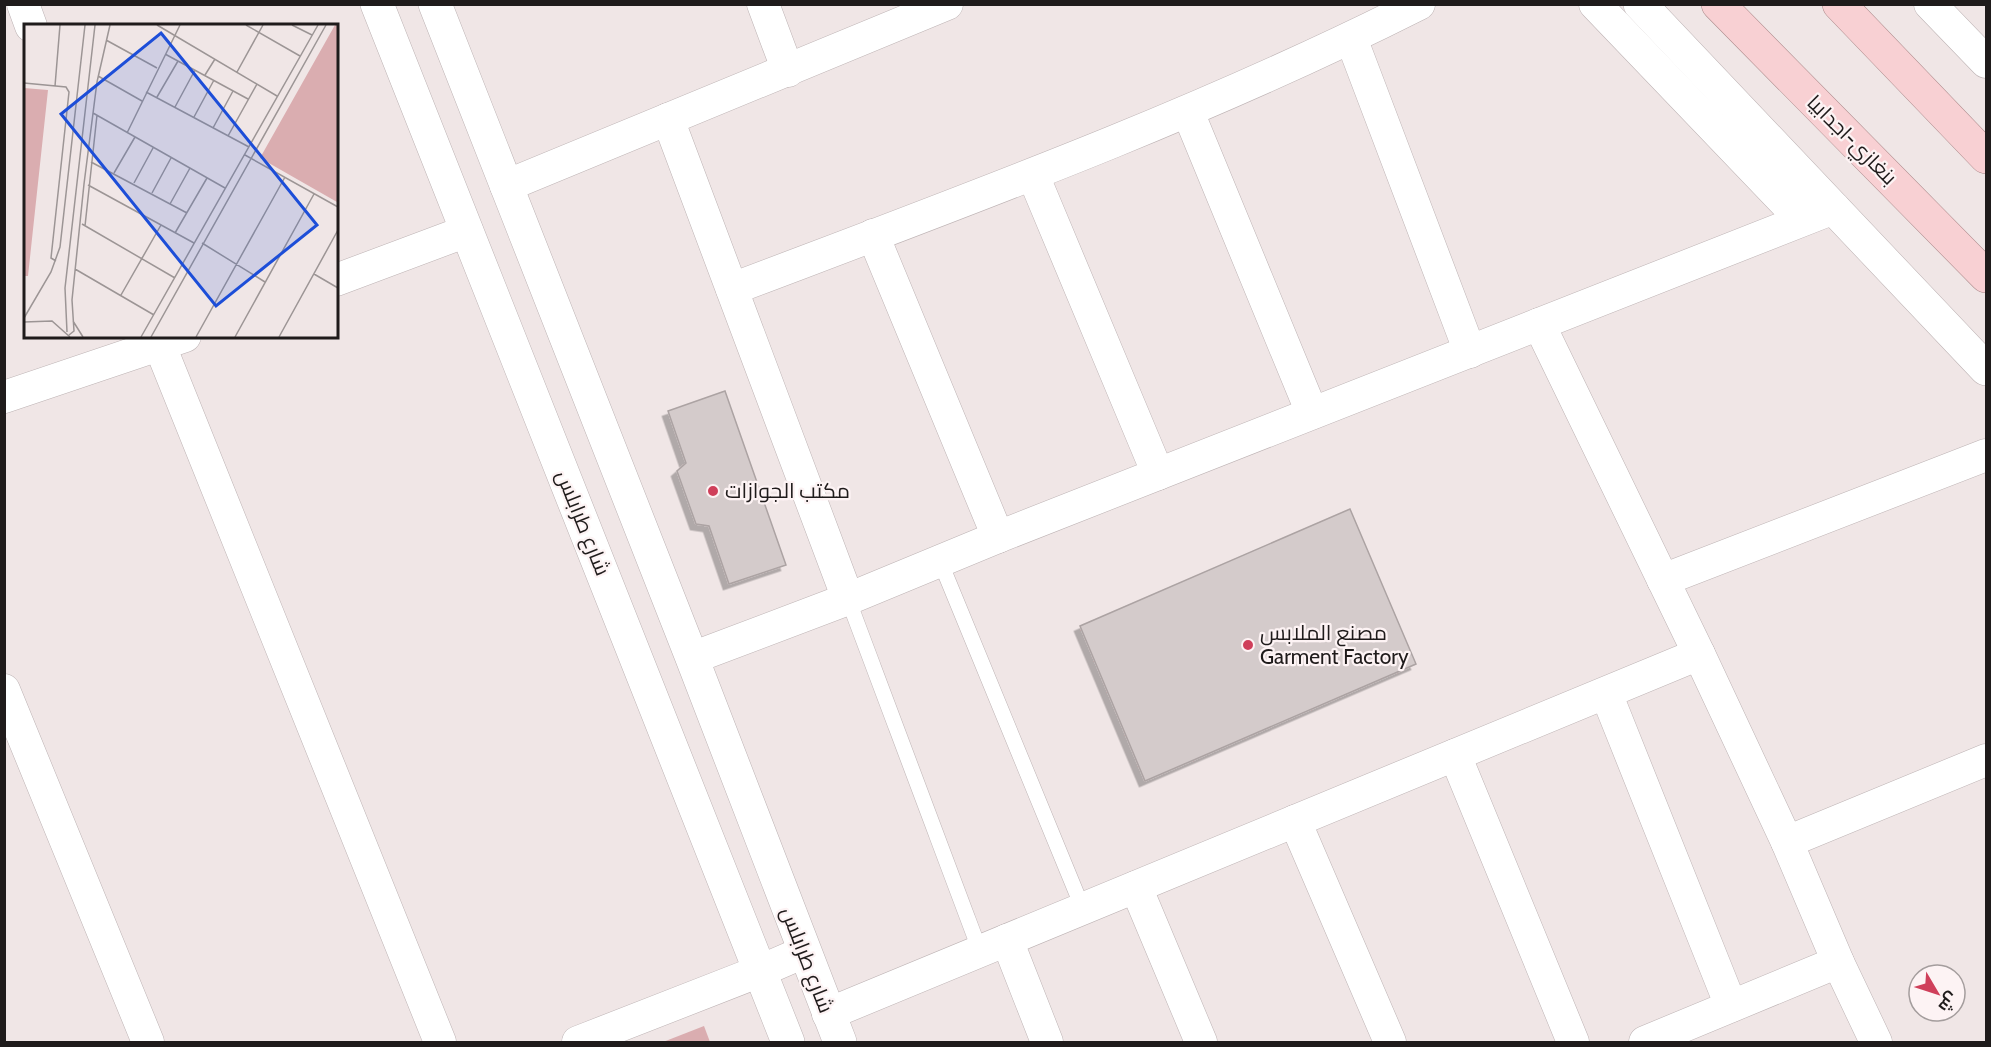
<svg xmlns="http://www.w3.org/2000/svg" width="1991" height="1047" font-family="Cabin,Cairo,sans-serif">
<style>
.green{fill:#daadb0}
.building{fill:#d4cbcb;stroke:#aca3a3;stroke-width:1.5;filter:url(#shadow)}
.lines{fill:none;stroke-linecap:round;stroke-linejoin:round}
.service-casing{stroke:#bdb3b4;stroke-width:16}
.minor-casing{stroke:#bdb3b4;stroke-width:33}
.tertiary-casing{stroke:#bdb3b4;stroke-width:34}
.secondary-casing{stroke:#bdb3b4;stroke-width:34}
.trunk-casing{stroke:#ab8a8b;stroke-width:34}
.service{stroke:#fff;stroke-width:15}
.minor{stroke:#fff;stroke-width:32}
.tertiary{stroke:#fff;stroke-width:33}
.secondary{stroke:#fff;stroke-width:33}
.trunk{stroke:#f8d0d3;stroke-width:33}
.poi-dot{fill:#cf3f5a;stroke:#fdf3f4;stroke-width:2}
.labels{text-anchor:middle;stroke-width:4.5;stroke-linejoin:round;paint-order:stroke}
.street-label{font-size:21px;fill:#1f1b1b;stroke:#fdf3f4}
.poi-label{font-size:21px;fill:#1f1b1b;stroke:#fdf3f4;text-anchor:start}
.inset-road{fill:none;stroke:#9c9595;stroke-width:1.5}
.view{fill:#1d4ed8;fill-opacity:0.15;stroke:#1d4ed8;stroke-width:3}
.inset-edge{fill:none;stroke:#1f1b1b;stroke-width:3}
</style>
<defs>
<filter id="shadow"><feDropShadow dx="-5.5" dy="5.5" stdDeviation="0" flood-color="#0004"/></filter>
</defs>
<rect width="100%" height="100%" fill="#f0e6e6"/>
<path class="green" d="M704,1026L710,1042H663Z"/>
<g class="building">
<path d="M725,391L786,565L729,584L709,526L696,524L677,471L686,463L668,411Z"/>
<path d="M1350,509L1416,664L1145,781L1080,626Z"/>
</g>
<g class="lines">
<g class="service-casing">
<g id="service">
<path d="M940,561L1083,909"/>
<path d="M848,599L980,951"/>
</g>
</g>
<g class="minor-casing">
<g id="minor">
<path d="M23,4L31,26"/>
<path d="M763,4L788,71"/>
<path d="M1595,4L1802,220"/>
<path d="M1930,4L1986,62"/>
<path d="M1351,38L1470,352"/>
<path d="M1188,112L1312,413"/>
<path d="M668,119L848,599"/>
<path d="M1033,175L1158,474"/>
<path d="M506,186L947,4"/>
<path d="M873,235L998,537"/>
<path d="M336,280L467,231"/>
<path d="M732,289C964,201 1197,116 1419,4"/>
<path d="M1539,324L1699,654L1787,842L1838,962L1876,1042"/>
<path d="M156,336L440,1042"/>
<path d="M4,397L185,336"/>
<path d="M1663,580L1986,455"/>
<path d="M692,658L848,599L998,537L1834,208"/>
<path d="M4,690L148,1042"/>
<path d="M1606,693L1731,1006"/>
<path d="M1455,755L1573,1042"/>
<path d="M1295,821L1390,1042"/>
<path d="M1787,842L1986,760"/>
<path d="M1136,887L1201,1042"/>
<path d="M1007,940L1047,1042"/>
<path d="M828,1014L1699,654"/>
<path d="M578,1042L760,971L804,952"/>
<path d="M1645,1042L1838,962"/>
</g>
</g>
<g class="tertiary-casing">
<path id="tertiary" d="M1640,4L1986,369"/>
</g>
<g class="secondary-casing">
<g id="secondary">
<path d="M377,4L788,1042"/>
<path d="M435,4L692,658L840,1042"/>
</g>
</g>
<g class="trunk-casing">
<g id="trunk">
<path d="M1718,4L1986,276"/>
<path d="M1839,4L1986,157"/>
</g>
</g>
<use href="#service" class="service"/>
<use href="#minor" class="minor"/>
<use href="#tertiary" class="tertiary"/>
<use href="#secondary" class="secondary"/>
<use href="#trunk" class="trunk"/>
</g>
<g class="poi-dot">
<circle cx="713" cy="491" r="6"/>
<circle cx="1248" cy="645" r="6"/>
</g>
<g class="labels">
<g class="street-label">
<text transform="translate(1852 140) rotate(45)" y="7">بنغازي-اجدابيا</text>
<text transform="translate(583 523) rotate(68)" y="7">شارع طرابلس</text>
<text transform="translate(807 960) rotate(69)" y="7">شارع طرابلس</text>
</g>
<g class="poi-label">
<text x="725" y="498">مكتب الجوازات</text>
<text x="1260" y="640">مصنع الملابس<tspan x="1260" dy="24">Garment Factory</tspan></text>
</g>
</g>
<g transform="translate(24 24)">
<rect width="314" height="314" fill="#f0e6e6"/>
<path d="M311,1H314L313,178L236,134ZM0,64L24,66L4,252H0Z" fill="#daadb0"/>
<path class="inset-road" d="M133,1L253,72M222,1L276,32M268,1L288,11M82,16L133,44M141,30L224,75M213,48L239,1M181,51L191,35M74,52L118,77M0,59L42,63L45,68L27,234L32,237M31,62L36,1M122,68L225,123M133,73L154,37M151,83L171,46M69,89L201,164M170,93L190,56M189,104L209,67M103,109L156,1M204,112L233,60M221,131L314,183M67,138L163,189M90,149L111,113M110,159L129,124M64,161L170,219M128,169L147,134M146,180L166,144M58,200L151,254M61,202L73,91M151,209L183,154M178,219L241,258M51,245L130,291M290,250L314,264M97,271L137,201M0,294L27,248L36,223L61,1M49,297L59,313M0,298L28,297L46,313M43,308L41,264L71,1M45,311L50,307L48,276L60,160L73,58L86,1M117,313L294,1M127,313L302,1M172,313L261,153M211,313L290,170M255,313L314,206"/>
<path class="view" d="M137,9L293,201L192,282L37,90Z"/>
<rect width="314" height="314" class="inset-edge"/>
</g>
<rect width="1991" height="1047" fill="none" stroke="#1f1b1b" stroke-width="12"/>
<g transform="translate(1937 993) rotate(129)"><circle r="28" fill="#fdf3f4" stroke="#a49d9d" stroke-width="1.5"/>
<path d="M0-4.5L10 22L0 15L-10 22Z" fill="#cf3f5a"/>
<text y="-9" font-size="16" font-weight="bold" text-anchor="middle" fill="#1f1b1b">ش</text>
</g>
</svg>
